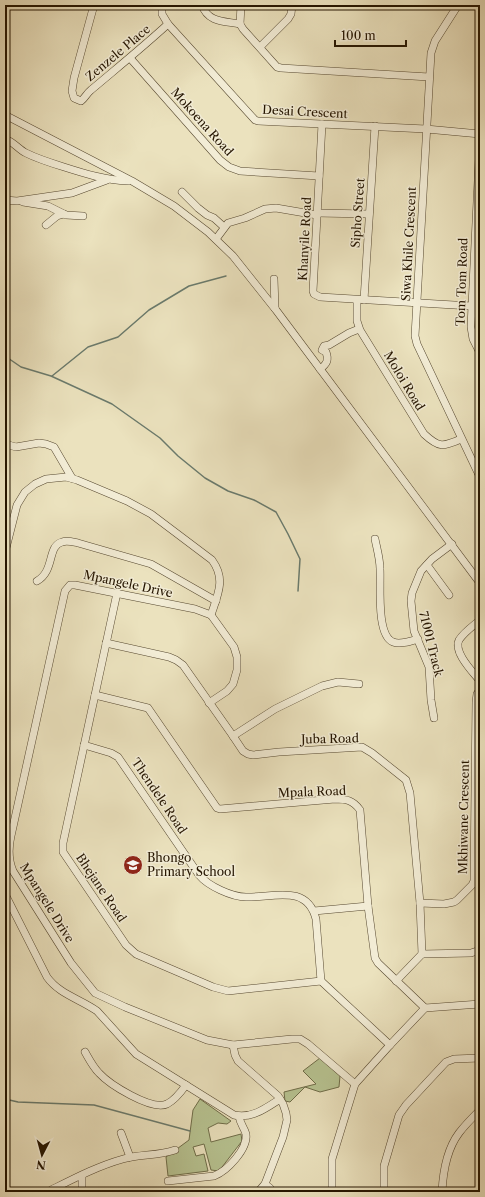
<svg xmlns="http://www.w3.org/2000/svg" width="485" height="1197" font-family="'Libre Caslon Text',serif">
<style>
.green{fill:#b7c391;stroke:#6e6c48}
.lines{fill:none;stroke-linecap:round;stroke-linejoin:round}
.stream{stroke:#6a7a6c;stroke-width:1.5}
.minor-casing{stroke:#564830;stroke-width:8}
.minor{stroke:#f2ecd5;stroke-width:7}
.labels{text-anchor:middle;stroke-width:3;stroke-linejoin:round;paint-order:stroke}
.street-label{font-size:12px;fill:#251500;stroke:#f2ecd5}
.poi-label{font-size:12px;fill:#251500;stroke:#f2ecd5;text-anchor:start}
</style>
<rect width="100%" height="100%" fill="#ebe2be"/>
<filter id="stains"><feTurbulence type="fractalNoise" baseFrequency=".005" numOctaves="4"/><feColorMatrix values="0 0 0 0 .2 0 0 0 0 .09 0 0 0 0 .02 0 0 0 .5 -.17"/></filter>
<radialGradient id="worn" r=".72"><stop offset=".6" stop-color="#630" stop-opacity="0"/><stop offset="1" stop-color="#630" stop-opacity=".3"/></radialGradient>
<g class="green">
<path d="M320,1058L340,1076L339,1087L320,1092L305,1087L290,1102L285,1101L284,1092L316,1084L303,1071Z"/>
<path d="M200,1099L231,1121L227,1124L218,1123L208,1128L211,1142L241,1134L242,1141L219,1171L211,1170L204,1144L193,1147L196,1156L204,1154L208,1171L168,1176L166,1157L189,1140L193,1110Z"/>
</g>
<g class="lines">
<g class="stream">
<path d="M5,356L21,367L51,376L112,404L160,438L178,456L205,478L228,491L254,500L276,512L288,534L300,559L298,591"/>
<path d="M52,376L88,347L118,337L149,310L189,286L226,276"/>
<path d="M5,1099L18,1102L94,1105L190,1131"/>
</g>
<g class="minor-casing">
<g id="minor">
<path d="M94,5L74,78L72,91L74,98L81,101C85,98 87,93 91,90C117,68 143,47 168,24"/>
<path d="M162,5V14L168,24L255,120L258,121L426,129L480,134"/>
<path d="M202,5C208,23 225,21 240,24"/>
<path d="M241,5L240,24L243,29L277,67L281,68L429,77"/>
<path d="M458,5L435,41L431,53L415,336L417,344L480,477"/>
<path d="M260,47L288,19L291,14L292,5"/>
<path d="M130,58L220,160L229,167L240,171L319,176"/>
<path d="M5,115L132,181L174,206L208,232L233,256L276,310L480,583"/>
<path d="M322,124L313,291L314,294L320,297L471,306"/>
<path d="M5,139C14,142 18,149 26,153C38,159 51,163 64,167C86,174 105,180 128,181"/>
<path d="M480,139L471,327L473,339L480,353"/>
<path d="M182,192L198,208L207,215L214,218L224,227"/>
<path d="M5,200L17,201L72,193L107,180"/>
<path d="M23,202L48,206L66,215L83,216"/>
<path d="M317,213L369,214"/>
<path d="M46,225L57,216L64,214"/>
<path d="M216,239L228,223L245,218L265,209L276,208L317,215"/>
<path d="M274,279L275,308"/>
<path d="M357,300V321L360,330L424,434C439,448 443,447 461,439"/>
<path d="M364,300L375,126"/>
<path d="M320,369C327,364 329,360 326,352L322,350L324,346L329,345L349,333L359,329"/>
<path d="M5,444L16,447L39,443L46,444L54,447L72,478"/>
<path d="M375,539C377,549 380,559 380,569C381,585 376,635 393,642C400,645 411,641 418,639"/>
<path d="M5,552L17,505L25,492L35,484L46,479L66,477L77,480L127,501L151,514L212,560C226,579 218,594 211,615"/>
<path d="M427,565L449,595"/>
<path d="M37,581C55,571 47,546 62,542C67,540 73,542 78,543L151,564L216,601"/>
<path d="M117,593L63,843V852L126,945L136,954L213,987L228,991L321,981"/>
<path d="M480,620C473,626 464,632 459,640C453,652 473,672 480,681"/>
<path d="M106,643L169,657L176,660L183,665L233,736L243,751L248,754L253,755L279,752L362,747L372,753L406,780L410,793L420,903L422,954L396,981"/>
<path d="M95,695L148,708L217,808L220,809L335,799C346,799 353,800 360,810L368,906L375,958L378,963L425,1008"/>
<path d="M209,703L227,691L233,684L237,670V657L234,647L211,615L195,609L75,585H70L65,591L11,836C8,849 8,859 13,871L71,963L95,993L125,1007L207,1040L233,1045L292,1039H300L308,1044L355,1084"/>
<path d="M434,718L431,700L429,667L414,631L411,601L412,593L421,571L432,559L452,544"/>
<path d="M233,736L275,709L322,686L338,682L359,684"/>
<path d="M84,745L111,753L118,757L199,875C208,886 232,897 246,897C272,898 307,883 316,919L321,981L390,1045"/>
<path d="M5,894L47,977C59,994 80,999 97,1011L136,1054L234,1115C252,1119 266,1108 280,1099"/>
<path d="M420,903L444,904L454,902L457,900L472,885L474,881L476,702L477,694L480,690"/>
<path d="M314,911L368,906"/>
<path d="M422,954L471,953L480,950"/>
<path d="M233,1045L235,1055L238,1061L278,1096L283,1104L286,1113L287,1120L283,1137L265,1184L258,1192"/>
<path d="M85,1052C89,1059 93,1067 99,1073C109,1084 151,1111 167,1104C175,1100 181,1092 186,1085"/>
<path d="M121,1133L130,1157"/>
<path d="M168,1181L214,1176C227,1171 248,1149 246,1134C244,1127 240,1124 239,1116"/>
<path d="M265,1184L270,1188L271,1192"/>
<path d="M51,1190C75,1178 98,1166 123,1159C140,1154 158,1156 175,1150"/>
<path d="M82,1192V1176"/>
<path d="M332,1192V1159L355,1084L390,1045L425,1008L480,1004"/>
<path d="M384,1192V1166L399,1115L406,1105L446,1062L454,1059L480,1058"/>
<path d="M442,1192C443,1172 447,1149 459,1133C465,1125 473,1117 480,1110"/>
</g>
</g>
<use href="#minor" class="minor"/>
</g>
<defs>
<g id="school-disc" transform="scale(1)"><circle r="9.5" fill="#8f2418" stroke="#f2ecd5"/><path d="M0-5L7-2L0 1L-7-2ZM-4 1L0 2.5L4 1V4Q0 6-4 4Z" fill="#fff"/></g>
</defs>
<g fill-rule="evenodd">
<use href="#school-disc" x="133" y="865"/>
</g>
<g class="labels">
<g class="street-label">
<text transform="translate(118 53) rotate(-40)" y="4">Zenzele Place</text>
<text transform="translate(305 112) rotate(3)" y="4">Desai Crescent</text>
<text transform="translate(202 122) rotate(48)" y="4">Mokoena Road</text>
<text transform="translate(358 213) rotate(-86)" y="4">Sipho Street</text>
<text transform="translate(305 239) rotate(-87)" y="4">Khanyile Road</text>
<text transform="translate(409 244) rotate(-87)" y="4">Siwa Khile Crescent</text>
<text transform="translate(462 282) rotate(-88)" y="4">Tom Tom Road</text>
<text transform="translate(404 381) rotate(59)" y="4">Moloi Road</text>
<text transform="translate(128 584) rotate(12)" y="4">Mpangele Drive</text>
<text transform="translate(431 644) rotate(76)" y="4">71001 Track</text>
<text transform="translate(330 739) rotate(-1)" y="4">Juba Road</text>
<text transform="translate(312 792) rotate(-2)" y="4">Mpala Road</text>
<text transform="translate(159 796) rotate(56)" y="4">Thendele Road</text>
<text transform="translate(464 817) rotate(-89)" y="4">Mkhiwane Crescent</text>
<text transform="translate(101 888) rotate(56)" y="4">Bhejane Road</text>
<text transform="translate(47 903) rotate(58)" y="4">Mpangele Drive</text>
</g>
<g class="poi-label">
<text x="147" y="862">Bhongo<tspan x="147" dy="14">Primary School</tspan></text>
</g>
</g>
<rect width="485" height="1197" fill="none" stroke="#ebe2be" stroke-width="20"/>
<rect x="6" y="6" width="473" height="1185" fill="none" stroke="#251500" stroke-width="2"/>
<rect x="10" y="10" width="465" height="1177" fill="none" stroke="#251500"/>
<g transform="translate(42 1155) rotate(186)" stroke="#f2ecd5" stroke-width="3" paint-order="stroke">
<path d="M0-3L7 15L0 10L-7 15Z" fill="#251500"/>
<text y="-6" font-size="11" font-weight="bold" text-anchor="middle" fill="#251500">N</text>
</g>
<path d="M335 40v6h71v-6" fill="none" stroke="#251500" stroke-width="2"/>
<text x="341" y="40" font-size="12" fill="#251500" stroke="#f2ecd5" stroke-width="3" paint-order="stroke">100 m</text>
<rect width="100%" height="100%" filter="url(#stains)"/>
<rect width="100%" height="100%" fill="url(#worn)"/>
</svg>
